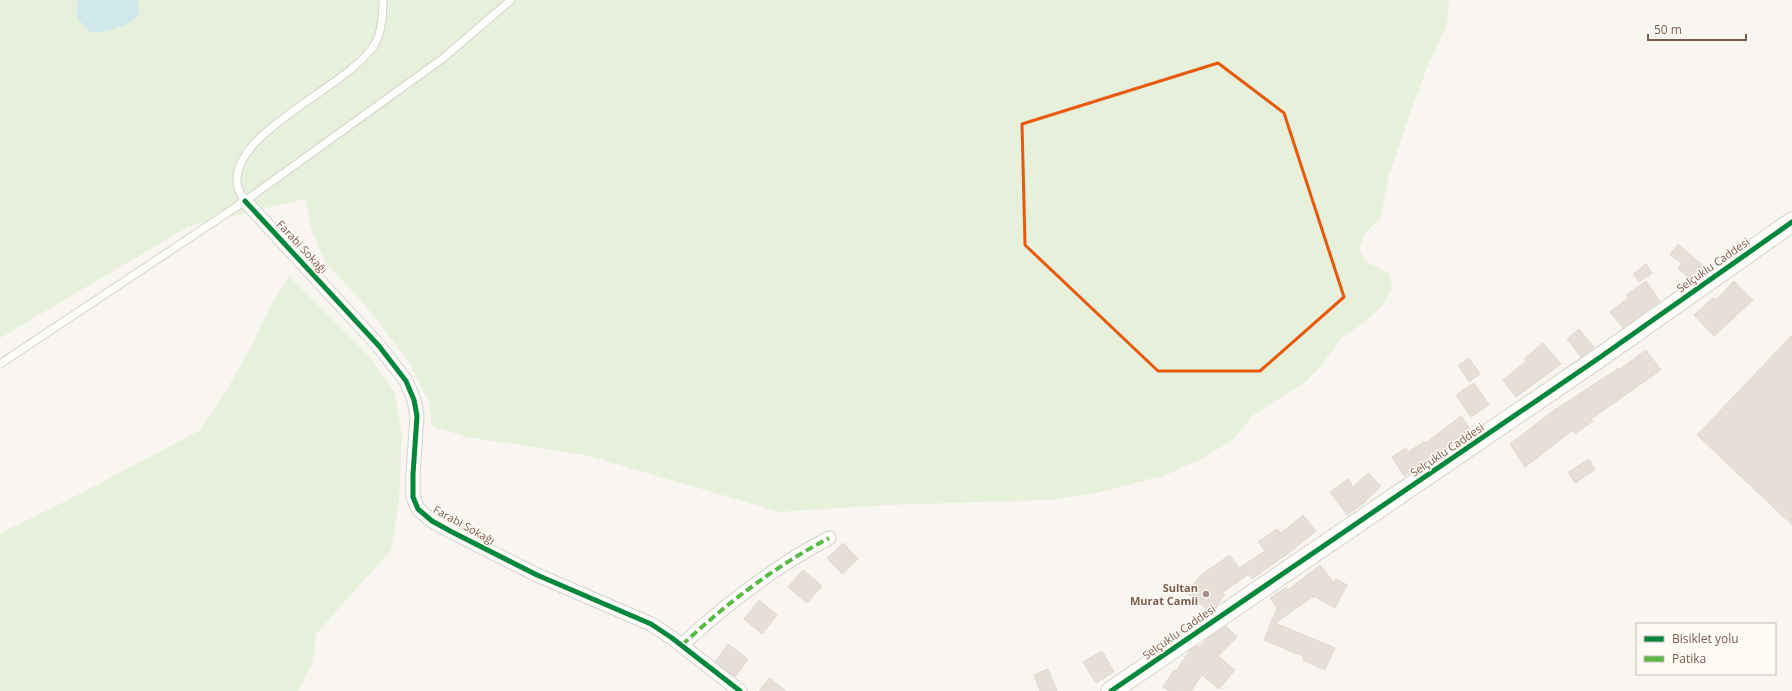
<svg xmlns="http://www.w3.org/2000/svg" width="1792" height="691" font-family="'Open Sans',sans-serif">
<style>
.green{fill:#e7f0db}
.water{fill:#d0e8ea}
.building{fill:#e6ded7;stroke:#e2d8d2}
.lines{fill:none;stroke-linecap:round;stroke-linejoin:round}
.lane-casing{stroke:#d7d1cb;stroke-width:9}
.street-casing{stroke:#d7d1cb;stroke-width:15}
.secondary-casing{stroke:#d9d2cb;stroke-width:21}
.lane{stroke:#fefefd;stroke-width:7}
.street{stroke:#fefefd;stroke-width:13}
.secondary{stroke:#fefefd;stroke-width:19}
.quiet{stroke:#58b947;stroke-width:4;stroke-dasharray:8 4;stroke-linecap:butt}
.cycleway-casing{stroke:#fffaf3;stroke-width:8}
.cycleway{stroke:#00873e;stroke-width:5}
.marked{fill:none;stroke:#e8590c;stroke-width:3;stroke-linejoin:round}
.poi-dot{fill:#a69286;stroke:#fffaf3;stroke-width:1.5}
.labels{text-anchor:middle;stroke-width:3;stroke-linejoin:round;paint-order:stroke}
.street-label{font-size:11px;fill:#7a5c4d;stroke:#fffaf3}
.poi-label{font-size:11px;font-weight:bold;fill:#7a5c4d;stroke:#fffaf3;text-anchor:end}
</style>
<rect width="100%" height="100%" fill="#f9f5f0"/>
<g class="green">
<path d="M0,0H1449L1447,24L1431,58L1415,99L1388,178L1381,217L1366,232L1359,250L1366,262L1390,274L1392,288L1382,306L1363,323L1342,338L1319,368L1305,382L1252,416L1235,438L1205,457L1166,475L1095,493L1051,500L886,505L780,512L585,455L467,437L431,426L430,403L409,362L366,306L325,262L311,229L305,199L189,226L0,338Z"/>
<path d="M289,276L370,357L395,393L402,437L399,501L391,550L316,634L313,661L298,691H0V533L64,502L199,431L221,399L251,348L269,309Z"/>
</g>
<path class="water" d="M77,0H137C139,5 141,13 137,17C130,25 97,37 88,30C85,28 80,21 78,18C75,13 78,6 77,0Z"/>
<g class="building">
<path d="M1678,244L1705,267L1691,280L1678,268L1682,263L1670,255Z"/>
<path d="M1646,264L1652,273L1639,282L1633,274Z"/>
<path d="M1646,281L1660,301L1623,328L1610,312L1628,298L1626,295Z"/>
<path d="M1734,281L1753,300L1714,336L1694,315L1713,298L1716,300Z"/>
<path d="M1579,329L1594,347L1581,357L1567,339Z"/>
<path d="M1792,335V525L1697,435Z"/>
<path d="M1543,343L1561,364L1516,397L1503,380L1526,361L1524,359Z"/>
<path d="M1646,350L1661,370L1591,419L1593,421L1575,434L1573,430L1525,467L1510,444L1553,411L1619,368L1620,369Z"/>
<path d="M1469,358L1480,374L1469,382L1458,365Z"/>
<path d="M1474,383L1489,405L1471,417L1456,395Z"/>
<path d="M1461,416L1470,429L1452,441L1454,444L1404,476L1392,457L1406,448L1408,452L1425,441L1426,443Z"/>
<path d="M1589,459L1595,470L1575,483L1568,472Z"/>
<path d="M1368,473L1381,486L1364,503L1347,515L1330,492L1348,479L1353,487Z"/>
<path d="M1303,515L1316,531L1290,552L1252,579L1249,574L1222,593L1225,595L1216,606L1209,611L1186,592L1201,575L1230,555L1239,568L1265,551L1258,542L1277,529L1281,533Z"/>
<path d="M843,543L858,559L842,574L827,558Z"/>
<path d="M1320,565L1334,583L1336,579L1347,585L1335,608L1314,596L1275,623L1335,648L1325,670L1303,660L1304,657L1264,640L1277,608L1270,598L1286,587L1288,590Z"/>
<path d="M803,570L822,586L807,603L788,587Z"/>
<path d="M759,600L777,615L762,634L744,619Z"/>
<path d="M1226,626L1237,637L1218,656L1235,670L1219,689L1202,675L1191,691H1169L1163,687L1174,670L1176,671L1190,650L1197,646L1199,647L1208,638Z"/>
<path d="M728,644L748,659L735,677L715,662Z"/>
<path d="M1102,651L1114,672L1096,683L1083,662Z"/>
<path d="M1048,669L1057,691H1040L1034,675Z"/>
<path d="M769,678L786,691H759Z"/>
</g>
<g class="lines">
<g class="lane-casing">
<g id="lane">
<path d="M245,201C243,197 239,192 238,188C224,133 353,86 376,42C382,30 383,12 383,0"/>
<path d="M0,364L245,201L442,59L511,0"/>
</g>
</g>
<g class="street-casing">
<g id="street">
<path d="M245,201L379,346L406,381L414,400L417,416L413,474V497L418,509L432,521L452,532L537,575L651,624L672,638L740,691"/>
<path d="M682,645C727,603 774,567 829,538"/>
</g>
</g>
<g class="secondary-casing">
<path id="secondary" d="M1111,691L1599,358L1792,222"/>
</g>
<use href="#lane" class="lane"/>
<use href="#street" class="street"/>
<use href="#secondary" class="secondary"/>
<path class="quiet" d="M682,645C727,603 774,567 829,538"/>
<g class="cycleway-casing">
<g id="cycleway">
<path d="M245,201L379,346L406,381L414,400L417,416L413,474V497L418,509L432,521L452,532L537,575L651,624L672,638L740,691"/>
<path d="M1111,691L1599,358L1792,222"/>
</g>
</g>
<use href="#cycleway" class="cycleway"/>
</g>
<path class="marked" d="M1218,63L1284,113L1344,297L1260,371H1158L1025,245L1022,124Z"/>
<circle class="poi-dot" cx="1206" cy="594" r="4"/>
<g class="labels">
<g class="street-label">
<text transform="translate(302 247) rotate(47)" y="4">Farabi Sokağı</text>
<text transform="translate(1713 265) rotate(-35)" y="4">Selçuklu Caddesi</text>
<text transform="translate(1447 450) rotate(-34)" y="4">Selçuklu Caddesi</text>
<text transform="translate(464 525) rotate(29)" y="4">Farabi Sokağı</text>
<text transform="translate(1179 632) rotate(-35)" y="4">Selçuklu Caddesi</text>
</g>
<g class="poi-label">
<text x="1198" y="592">Sultan<tspan x="1198" dy="13">Murat Camii</tspan></text>
</g>
</g>
<rect x="1636" y="623" width="140" height="52" fill="#fffaf3" stroke="#cabbb1"/>
<rect x="1644" y="636" width="20" height="6" fill="#00873e" stroke="#cabbb1"/>
<text x="1672" y="643" font-size="12" fill="#7a5c4d">Bisiklet yolu</text>
<rect x="1644" y="656" width="20" height="6" fill="#58b947" stroke="#cabbb1"/>
<text x="1672" y="663" font-size="12" fill="#7a5c4d">Patika</text>
<path d="M1648 34v6h98v-6" fill="none" stroke="#7a5c4d" stroke-width="2"/>
<text x="1654" y="34" font-size="12" fill="#7a5c4d" stroke="#fffaf3" stroke-width="3" paint-order="stroke">50 m</text>
</svg>
